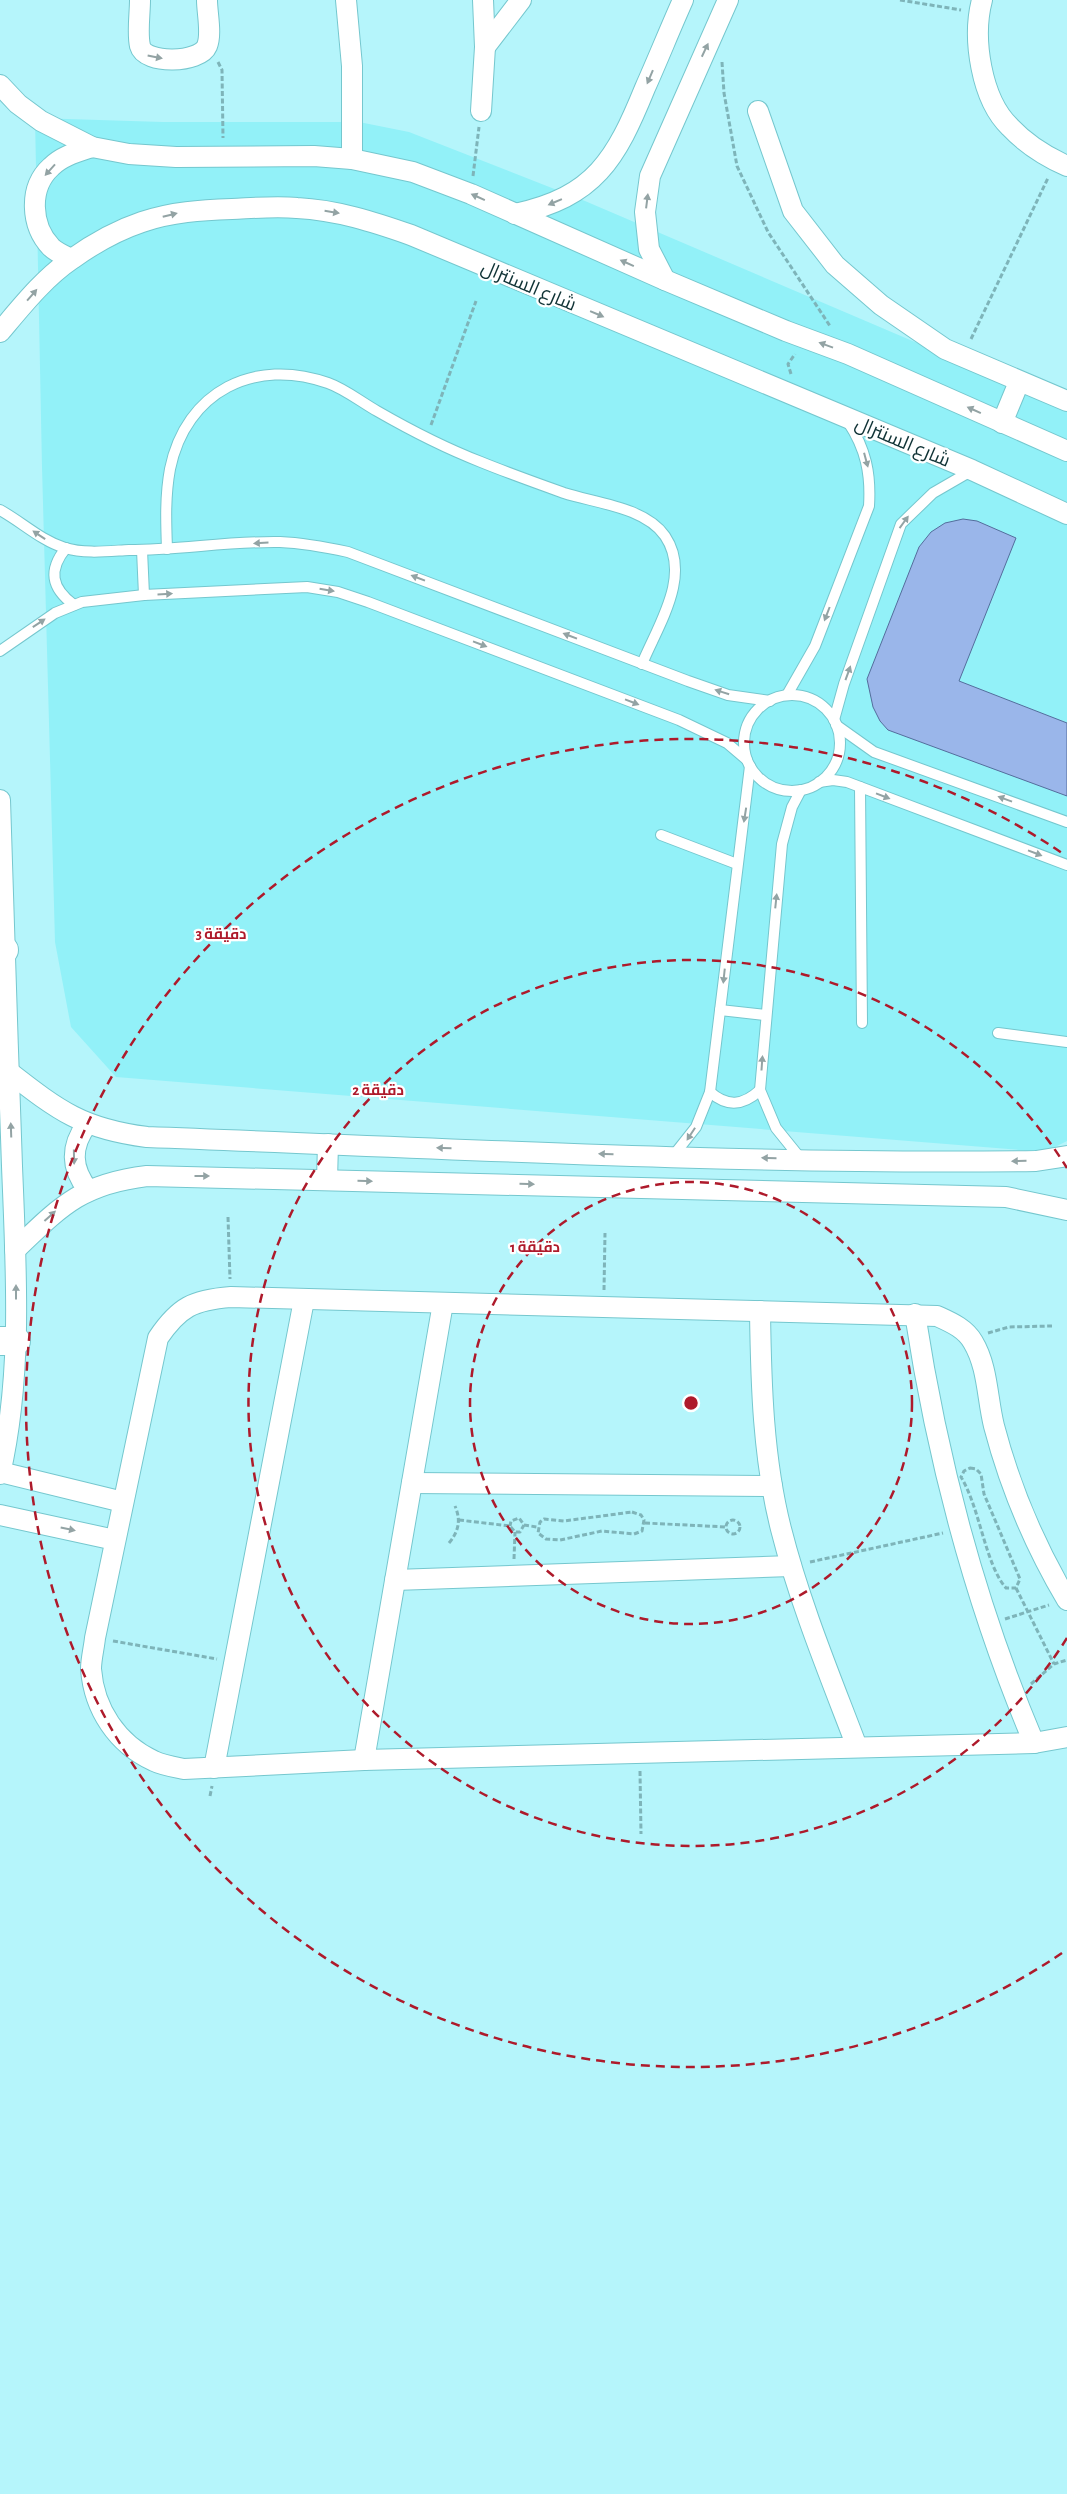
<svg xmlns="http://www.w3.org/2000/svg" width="1067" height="2494" font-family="'Alegreya Sans',Cairo,sans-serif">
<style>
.built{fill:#92f1f8}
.building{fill:#9ab6ea;stroke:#546d9c}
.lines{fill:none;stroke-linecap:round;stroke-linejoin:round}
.lane-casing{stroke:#75c7ce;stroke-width:12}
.street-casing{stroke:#75c7ce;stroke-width:22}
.secondary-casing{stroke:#75c7ce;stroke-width:30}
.path{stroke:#7eb4b9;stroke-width:3;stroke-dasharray:5 2.5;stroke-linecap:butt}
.lane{stroke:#fff;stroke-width:10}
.street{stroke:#fff;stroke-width:20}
.secondary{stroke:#fff;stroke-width:28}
.oneway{fill:#93a3a4}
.ring{fill:none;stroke:#ae1a2b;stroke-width:2.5;stroke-dasharray:9 6}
.labels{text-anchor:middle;stroke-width:4.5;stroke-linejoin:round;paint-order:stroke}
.street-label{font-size:19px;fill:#0f3235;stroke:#fff}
.centre{fill:#ae1a2b;stroke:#fff;stroke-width:2.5}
.ring-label{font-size:15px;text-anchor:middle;font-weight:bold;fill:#ae1a2b;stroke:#fff;stroke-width:4.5;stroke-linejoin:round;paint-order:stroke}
</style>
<rect width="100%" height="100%" fill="#b5f5fb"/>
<path class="built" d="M35 118 163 122H359L409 132 585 201 1067 407V1141L1045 1152 116 1077 71 1027 55 942 42 467Z"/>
<path class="building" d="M963 519 977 521 1016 538 959 681 1067 723V796L888 730 880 721 873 707 867 679 919 547 931 532 945 523Z"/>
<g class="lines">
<g class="lane-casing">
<g id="lane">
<path d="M0 510C22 522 40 540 65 548 85 554 109 551 129 550 179 550 230 541 280 542 303 543 325 547 348 552L688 681 728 695 770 701"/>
<path d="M66 548C48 570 51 588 74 605"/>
<path d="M167 549C166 522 165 496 170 469 186 391 255 357 328 383 345 389 361 402 377 411 410 430 445 448 481 462 508 473 536 483 564 493 595 503 645 507 665 536 692 576 658 625 642 664"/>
<path d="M142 550 144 595"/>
<path d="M0 651 55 613 82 602 144 595 307 587 338 592 368 602 679 720 727 743 747 760"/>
<path d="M787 695 815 646 869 506C871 474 866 449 848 422"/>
<circle cx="792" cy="743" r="48"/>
<path d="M834 720 844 684 901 524 933 493 971 471"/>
<path d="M836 725 874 752 1067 822"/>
<path d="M819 782 833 780 847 782 1067 865"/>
<path d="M860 787 862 1023"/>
<path d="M801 790 792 807 782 844 760 1090 776 1128 801 1159"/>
<path d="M661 835 737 864"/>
<path d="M720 1010 765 1015"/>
<path d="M998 1033 1067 1042"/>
<path d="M710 1092C727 1107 743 1106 760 1090"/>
<path d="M673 1156 696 1127 710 1092 750 766"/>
</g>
</g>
<g class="street-casing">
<g id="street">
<path d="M140 0C140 14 137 33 140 46 145 65 200 63 207 46 212 34 207 13 207 0"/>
<path d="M346 0 352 66V159"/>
<path d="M982 0C972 38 981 99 1010 127 1025 143 1047 157 1067 166"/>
<path d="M485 47 521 0"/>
<path d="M0 85 18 104 41 121 92 147 129 154 176 157 314 156 352 159 413 172 471 194 665 280 786 331 848 354 1067 451"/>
<path d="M481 111 485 47 483 0"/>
<path d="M758 111 793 211 835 265 881 305 945 349 1067 401"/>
<path d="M515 214C595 197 616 159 645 88 658 59 670 29 683 0"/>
<path d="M71 259C65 256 56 252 51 247 31 226 28 188 51 167 62 156 77 152 92 147"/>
<path d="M665 280 649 249 645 212 650 176 728 0"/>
<path d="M0 332C22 306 44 278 72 259 93 244 118 230 142 222 171 212 202 210 232 209 254 208 276 206 297 208 337 210 374 222 411 235L972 470 1067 514"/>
<path d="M1002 423 1019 382"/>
<path d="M0 800C3 922 8 1044 12 1166 16 1268 23 1373 0 1474"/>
<path d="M9 1072C59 1111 83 1129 147 1137 443 1148 740 1165 1036 1161L1067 1156"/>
<path d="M87 1124C70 1147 71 1168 88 1190"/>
<path d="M327 1180 328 1144"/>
<path d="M15 1250C61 1206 81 1184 147 1176L1006 1197 1067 1210"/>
<path d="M760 1311C761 1384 763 1458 781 1529 800 1604 830 1676 857 1747"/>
<path d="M915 1314C938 1464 975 1604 1034 1743"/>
<path d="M0 1472 123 1502"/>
<path d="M412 1483 772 1486"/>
<path d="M0 1515 115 1540"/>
<path d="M395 1580 791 1566"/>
<path d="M1067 1600C1035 1546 1010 1487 994 1426 987 1398 988 1367 973 1342 965 1328 950 1322 937 1316L231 1297C193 1300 179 1307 158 1338L95 1638C94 1648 91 1659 91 1669 94 1709 117 1744 154 1761 162 1765 174 1767 184 1769L364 1760 1034 1743 1067 1737"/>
<path d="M364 1760 443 1303"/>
<path d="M214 1768 304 1300"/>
</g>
</g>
<g class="secondary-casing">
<g id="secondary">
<path d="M0 950H4"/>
<path d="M0 1341H16"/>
</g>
</g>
<g class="path">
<path d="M900 0 961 10"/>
<path d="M218 62 222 70 223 138"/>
<path d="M722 62 724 93 737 166 768 232 830 326"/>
<path d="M473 176 479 127"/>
<path d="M971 339 1048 178"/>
<path d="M791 374 788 364 795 354"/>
<path d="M431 425 476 301"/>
<path d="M228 1217 230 1279"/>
<path d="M604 1290 605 1233"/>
<path d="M988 1333 1009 1327 1052 1326"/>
<path d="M970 1468 976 1469 981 1474 984 1494 1020 1579 1016 1588H1006C985 1564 980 1508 961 1477L964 1471Z"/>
<path d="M632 1512 641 1515 644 1520 642 1531 634 1534 602 1531 560 1540 546 1539 538 1533 540 1522 544 1519 564 1521Z"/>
<circle cx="733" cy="1527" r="7"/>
<path d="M459 1520 510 1526 515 1532H520L524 1525 519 1518 511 1521 510 1526"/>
<path d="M645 1523 725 1527"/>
<path d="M524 1525 537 1527"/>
<path d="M449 1543C459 1531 461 1520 455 1506"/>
<path d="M514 1559 515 1532"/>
<path d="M810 1562 943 1533"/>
<path d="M1016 1588 1054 1664"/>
<path d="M1005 1619 1049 1605"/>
<path d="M113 1641 217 1659"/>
<path d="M1031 1684 1054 1664 1067 1660"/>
<path d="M640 1771 641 1834"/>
<path d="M210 1796 212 1786"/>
</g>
<use href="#lane" class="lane"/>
<use href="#street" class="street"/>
<use href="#secondary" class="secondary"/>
</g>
<defs><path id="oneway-solid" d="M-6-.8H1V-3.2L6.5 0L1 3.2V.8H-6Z" transform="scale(1.25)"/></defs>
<g class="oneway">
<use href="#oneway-solid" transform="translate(705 50) rotate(-65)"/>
<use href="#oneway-solid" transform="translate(155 57) rotate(11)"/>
<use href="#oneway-solid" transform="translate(650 77) rotate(113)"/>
<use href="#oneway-solid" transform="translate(50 170) rotate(132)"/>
<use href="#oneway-solid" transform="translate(478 197) rotate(-156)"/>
<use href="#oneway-solid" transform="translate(647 201) rotate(-83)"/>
<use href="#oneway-solid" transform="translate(555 202) rotate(157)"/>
<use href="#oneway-solid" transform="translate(332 212) rotate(9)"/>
<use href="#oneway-solid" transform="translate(170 215) rotate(-14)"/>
<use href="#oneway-solid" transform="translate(627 263) rotate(-156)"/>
<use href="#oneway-solid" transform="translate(32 295) rotate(-49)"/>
<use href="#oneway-solid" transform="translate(597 314) rotate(23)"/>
<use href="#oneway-solid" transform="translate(826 345) rotate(-160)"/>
<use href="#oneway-solid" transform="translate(974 410) rotate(-156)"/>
<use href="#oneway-solid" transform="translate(866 460) rotate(75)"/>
<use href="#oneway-solid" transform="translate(904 522) rotate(-54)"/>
<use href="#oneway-solid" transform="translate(39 535) rotate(-146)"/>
<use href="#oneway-solid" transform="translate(261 543) rotate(177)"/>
<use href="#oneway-solid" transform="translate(418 578) rotate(-159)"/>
<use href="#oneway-solid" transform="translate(327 590) rotate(9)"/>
<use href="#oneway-solid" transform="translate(165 594) rotate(-3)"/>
<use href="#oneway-solid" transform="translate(827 614) rotate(111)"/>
<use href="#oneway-solid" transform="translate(39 623) rotate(-34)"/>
<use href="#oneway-solid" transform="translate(570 636) rotate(-159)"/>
<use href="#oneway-solid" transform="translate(480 644) rotate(21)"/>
<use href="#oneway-solid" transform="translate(848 673) rotate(-70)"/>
<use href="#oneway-solid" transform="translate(722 692) rotate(-162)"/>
<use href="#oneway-solid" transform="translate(632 702) rotate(21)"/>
<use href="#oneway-solid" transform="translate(883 796) rotate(21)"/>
<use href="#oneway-solid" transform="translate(1005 799) rotate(-160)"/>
<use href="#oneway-solid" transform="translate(745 815) rotate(99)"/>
<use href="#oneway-solid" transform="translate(1035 853) rotate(21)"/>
<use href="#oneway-solid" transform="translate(776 901) rotate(-84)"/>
<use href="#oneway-solid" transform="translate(724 976) rotate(96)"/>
<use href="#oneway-solid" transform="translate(762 1063) rotate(-86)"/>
<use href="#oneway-solid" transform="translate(11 1130) rotate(-92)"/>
<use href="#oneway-solid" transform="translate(691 1134) rotate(123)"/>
<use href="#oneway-solid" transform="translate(444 1148) rotate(-178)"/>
<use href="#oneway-solid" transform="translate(606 1154) rotate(-178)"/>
<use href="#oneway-solid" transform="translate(74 1157) rotate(89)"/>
<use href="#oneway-solid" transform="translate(769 1158) rotate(-179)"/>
<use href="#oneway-solid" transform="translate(1019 1161) rotate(179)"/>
<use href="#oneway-solid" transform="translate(202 1176)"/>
<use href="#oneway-solid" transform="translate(365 1181) rotate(1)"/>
<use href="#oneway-solid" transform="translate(527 1184) rotate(1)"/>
<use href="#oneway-solid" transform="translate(50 1216) rotate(-42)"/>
<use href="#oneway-solid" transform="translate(16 1292) rotate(-90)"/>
<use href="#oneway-solid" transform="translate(68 1529) rotate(12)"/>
</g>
<g class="ring">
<circle cx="691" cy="1403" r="221"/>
<path d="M1067 1638A443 443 0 1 1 1067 1168"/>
<path d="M1062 1953A664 664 0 1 1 1062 853"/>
</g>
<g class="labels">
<g class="street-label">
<text transform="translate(529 285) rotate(23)" y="7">شارع السنترال</text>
<text transform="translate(903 441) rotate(23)" y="7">شارع السنترال</text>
</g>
</g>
<circle cx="691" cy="1403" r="8" class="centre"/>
<g class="ring-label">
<text x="221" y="939">3 دقيقة</text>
<text x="378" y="1095">2 دقيقة</text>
<text x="535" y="1252">1 دقيقة</text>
</g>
</svg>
